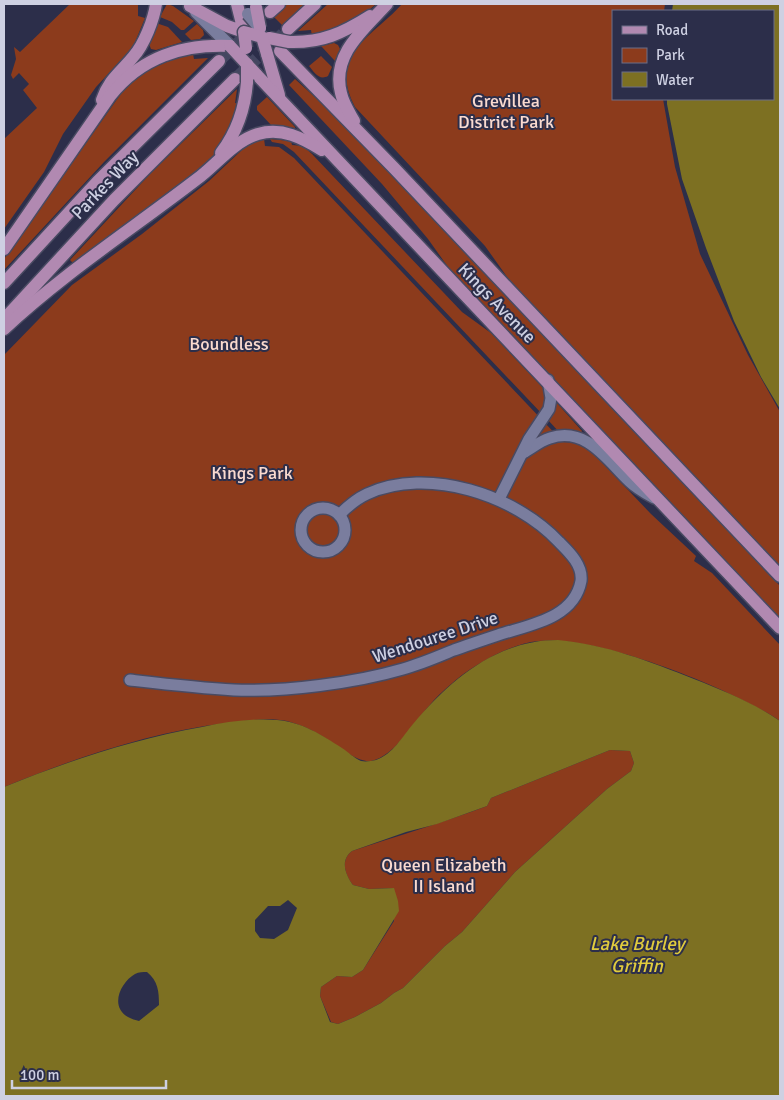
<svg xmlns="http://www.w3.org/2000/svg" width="784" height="1100" font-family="Signika,sans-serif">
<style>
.green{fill:#8c3b1c}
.water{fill:#7d7022;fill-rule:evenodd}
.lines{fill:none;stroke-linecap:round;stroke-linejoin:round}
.primary-tunnel{stroke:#444661;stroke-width:12;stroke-dasharray:12 6;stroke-linecap:butt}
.minor-casing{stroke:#494a62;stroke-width:14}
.tertiary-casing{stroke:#494a62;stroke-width:15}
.primary-casing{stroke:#494a62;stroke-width:15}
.minor{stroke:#7a7d9e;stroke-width:11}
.tertiary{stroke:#7a7d9e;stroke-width:12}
.primary{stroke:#b189b1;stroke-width:12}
.tertiary-bridge-casing{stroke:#494a62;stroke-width:15;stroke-linecap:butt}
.primary-bridge-casing{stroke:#494a62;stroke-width:15;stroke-linecap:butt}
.tertiary-bridge{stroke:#7a7d9e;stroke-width:12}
.primary-bridge{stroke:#b189b1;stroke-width:12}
.labels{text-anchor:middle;stroke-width:4;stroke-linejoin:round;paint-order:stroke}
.park-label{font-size:18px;fill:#fadacf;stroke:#2c2e4a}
.street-label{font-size:18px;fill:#ced0e2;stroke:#2c2e4a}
.water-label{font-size:19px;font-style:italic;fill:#e0cb3d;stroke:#2c2e4a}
</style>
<rect width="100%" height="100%" fill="#2c2e4a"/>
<g class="green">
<path d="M70 4H138V16L145 18 133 47 96 87 63 134 44 172 4 229V139L37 108 23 90 29 84 19 73 13 79 11 75 16 59 14 47 20 52Z"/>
<path d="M167 4 173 6 194 21 184 30H181L172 22 160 17Z"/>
<path d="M286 4H307L283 26 273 16Z"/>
<path d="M328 4H376C358 21 336 28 312 36L311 30 298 31Z"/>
<path d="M402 4H665L664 11H613V99H663L675 167 700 254 748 355 780 412V568L510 281 485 246 355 107C327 53 372 38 402 4Z"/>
<path d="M156 23 168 27 182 42 156 50 151 49 149 44Z"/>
<path d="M197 24 203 30 204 35 200 39 191 40 185 34Z"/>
<path d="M334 43 338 45 340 49 335 61 321 46Z"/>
<path d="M193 54 194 59 208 58 104 162 4 270V259L125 88C145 69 167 60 193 54Z"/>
<path d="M321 56 332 67 328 76C319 81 314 72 309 66Z"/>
<path d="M295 79 339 119 780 586V620L453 274 428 239 382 184 289 85Z"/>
<path d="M237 89 235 103 240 104 227 137 213 158 166 196 73 263 70 260 150 174Z"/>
<path d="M267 97 295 127V128L272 126 257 110V106Z"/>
<path d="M264 139 265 146 279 147 294 158 563 442 577 443 591 451 651 514 696 556 694 561 712 573 780 645V721C731 688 596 634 538 641 509 644 471 666 450 685 443 691 435 698 429 706 413 723 395 756 371 761 357 763 334 743 322 736 311 729 299 724 287 721 267 717 246 721 227 723 150 732 75 758 4 787V355L72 285 142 234 209 181 244 148 254 142Z"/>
<path d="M270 139 291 141 292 145 303 146 312 154 462 312 491 333 546 391 549 397 543 415 294 152 283 144 272 142Z"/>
<path d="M556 402 582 431 581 433H560L548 420Z"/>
<path d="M610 750 630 751 634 763 631 771 607 789 515 872 462 932 445 946 403 988 394 993 381 1003 355 1017 338 1024 331 1022 320 996 321 987 337 976 352 977 363 970 394 921V888L369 889 353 885C345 875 340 860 352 851 397 836 442 823 487 806L491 798Z"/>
</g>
<g class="water">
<path d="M673 4H780V409L761 377 734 321 706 248 682 179 667 104V99H773V11H672Z"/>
<path d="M558 640C605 644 651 662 694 679 724 691 754 703 780 721V1096H4V787C68 761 134 739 202 727 226 722 252 718 277 720 302 722 322 735 342 748 348 752 354 758 361 761 366 762 371 761 376 760 393 754 402 737 413 724 451 679 497 640 558 640ZM610 750 630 751 634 763 631 771 607 789 515 872 462 932 445 946 403 988 394 993 381 1003 355 1017 338 1024 330 1022 320 996 321 987 337 976 352 977 363 970 399 911 398 901 394 888 369 889 353 885C345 874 340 860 352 851L406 832 437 824 487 806 491 798ZM288 900 297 908 288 930 274 939 260 938 255 931V920L268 906H280ZM147 972C158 981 159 991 159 1005L139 1021C136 1020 131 1019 128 1017 109 1006 121 982 135 974 139 972 143 972 147 972Z"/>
</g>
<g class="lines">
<g class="primary-tunnel">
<path d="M219 61 251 30"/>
<path d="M235 79 288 29"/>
</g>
<g class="minor-casing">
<g id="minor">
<path d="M523 453C532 448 540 441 550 438 586 426 607 460 629 481 636 488 645 493 654 498"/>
<path d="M499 499 529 439 549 409 551 398 548 380"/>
<circle cx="323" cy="530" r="22"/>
<path d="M130 680C165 684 199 688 234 690 285 692 355 683 403 669 421 664 437 657 454 650 468 645 483 640 498 635 528 625 574 619 581 581 583 565 569 552 559 542 515 495 428 466 367 494 356 499 347 507 339 515"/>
</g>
</g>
<g class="tertiary-casing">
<path id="tertiary" d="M196 12 230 46"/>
</g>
<g class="primary-casing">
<g id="primary">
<path d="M190 6 227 26 244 32 237 4"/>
<path d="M270 12 279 4"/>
<path d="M288 29 315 4"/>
<path d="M289 42C322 43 343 33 370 16"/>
<path d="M280 51 394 168 780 576"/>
<path d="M267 54 279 95"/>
<path d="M256 74 780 628"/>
<path d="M102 100C109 79 120 73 133 57 144 45 154 19 156 4"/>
<path d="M354 121C349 112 343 103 341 93 331 55 364 29 387 4"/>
<path d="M221 153C237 132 245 108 247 82"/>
<path d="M4 249 110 96C141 57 182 44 230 46"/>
<path d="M4 283 97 182 219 61"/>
<path d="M7 316 114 200 235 79"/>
<path d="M4 329C64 273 132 229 197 179 216 165 234 141 258 134 282 127 302 138 322 150"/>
</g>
</g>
<use href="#minor" class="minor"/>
<use href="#tertiary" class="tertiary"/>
<use href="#primary" class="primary"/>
<g class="tertiary-bridge-casing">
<path id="tertiary-bridge" d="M248 14 260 28"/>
</g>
<g class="primary-bridge-casing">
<g id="primary-bridge">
<path d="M256 7 260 28"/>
<path d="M269 38 289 42"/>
<path d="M230 46 256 74"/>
<path d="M246 48 244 32 262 37 267 54"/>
<path d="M247 64V82"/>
</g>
</g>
<use href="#tertiary-bridge" class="tertiary-bridge"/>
<use href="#primary-bridge" class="primary-bridge"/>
</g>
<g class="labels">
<g class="park-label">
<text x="506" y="107">Grevillea<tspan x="506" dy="21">District Park</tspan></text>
<text x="229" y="350">Boundless</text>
<text x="252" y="479">Kings Park</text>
<text x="444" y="871">Queen Elizabeth<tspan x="444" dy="21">II Island</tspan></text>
</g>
<g class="street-label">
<text transform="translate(105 185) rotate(-46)" y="6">Parkes Way</text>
<text transform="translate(497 303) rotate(46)" y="6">Kings Avenue</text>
<text transform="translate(435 637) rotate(-18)" y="6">Wendouree Drive</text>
</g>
<g class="water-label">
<text x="637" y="950">Lake Burley<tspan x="637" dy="22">Griffin</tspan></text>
</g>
</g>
<rect width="784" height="1100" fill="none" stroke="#ced0e2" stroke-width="10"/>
<rect x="612" y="10" width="162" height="90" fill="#2c2e4a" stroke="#6d6f87"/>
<rect x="622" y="26" width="25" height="8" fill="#b189b1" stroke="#6d6f87"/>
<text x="656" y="35" font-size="15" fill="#ced0e2">Road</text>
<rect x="622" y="48" width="25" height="15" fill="#8c3b1c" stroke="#6d6f87"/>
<text x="656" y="60" font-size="15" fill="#ced0e2">Park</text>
<rect x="622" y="72" width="25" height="15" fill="#7d7022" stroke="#6d6f87"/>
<text x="656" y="85" font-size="15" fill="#ced0e2">Water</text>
<path d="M12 1080v8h154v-8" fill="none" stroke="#ced0e2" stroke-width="2.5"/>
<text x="20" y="1080" font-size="15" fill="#ced0e2" stroke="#2c2e4a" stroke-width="4" paint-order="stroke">100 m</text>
</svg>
